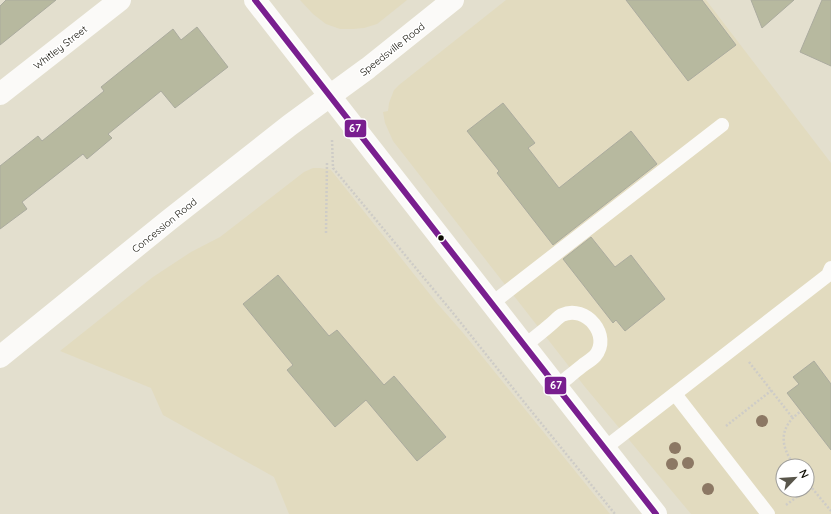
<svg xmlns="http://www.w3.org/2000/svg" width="831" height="514" font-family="Quicksand,sans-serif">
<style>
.built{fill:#e2dbbf;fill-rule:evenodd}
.building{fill:#b7b99f;stroke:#abab9e}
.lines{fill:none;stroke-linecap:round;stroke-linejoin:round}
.path{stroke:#ceccc7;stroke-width:2.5;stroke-dasharray:2 2;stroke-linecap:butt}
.service{stroke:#fbfaf8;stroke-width:14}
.minor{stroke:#fbfaf8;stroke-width:22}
.secondary{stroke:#fbfaf8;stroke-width:22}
.bus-1-casing{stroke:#fff;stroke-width:9}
.bus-1{stroke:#791e8f;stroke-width:6}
.tree{fill:#8c7864}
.bus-dot{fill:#0f0d04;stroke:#fff;stroke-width:1.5}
.labels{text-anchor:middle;stroke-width:3;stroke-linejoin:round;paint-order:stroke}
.street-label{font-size:10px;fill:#0f0d04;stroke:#fff}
.line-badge{stroke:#fff;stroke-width:1.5}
.badge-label{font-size:11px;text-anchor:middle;font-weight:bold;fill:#fff}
</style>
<rect width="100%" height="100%" fill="#e3dfce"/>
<g class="built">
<path d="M300 0H407L377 24 364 28 353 29H340L326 24 313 14Z"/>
<path d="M506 0H706L831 163V514H691L585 387 393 141 385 123 383 112 388 111 389 103 394 90 399 85ZM783 466H807V490H783Z"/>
<path d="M313 168H320L331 170 436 302 464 334 610 514H289L274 477 163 415 151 388 60 351 153 277 191 252 220 237 304 172Z"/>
</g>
<g class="building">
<path d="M6 0H56L0 45V6Z"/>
<path d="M626 0H702L736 45 688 81Z"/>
<path d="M751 0H794L762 28Z"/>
<path d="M822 0H831V66L800 52Z"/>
<path d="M197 27 228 67 175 108 161 91 108 134 112 138 87 159 83 154 22 202 27 209 0 229V166L38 136 42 141 104 91 101 87 173 29 181 40Z"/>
<path d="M503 103 535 143 528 148 559 188 631 131 657 164 553 245 497 173 499 171 467 131Z"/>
<path d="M591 237 615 267 631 255 665 299 625 331 616 320 613 323 563 259Z"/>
<path d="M278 275 329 336 337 330 384 385 394 376 446 437 417 461 366 400 335 427 287 370 293 365 243 304Z"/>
<path d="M814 361 831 384V450L787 393 799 384 793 377Z"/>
</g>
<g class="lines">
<g class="path">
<path d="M332 140 333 168 453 313 528 407 615 514"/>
<path d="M326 233 327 162"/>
<path d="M749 362 792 417"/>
<path d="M726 426 772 390"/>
<path d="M795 466C779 445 779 427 801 411"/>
<path d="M807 482 831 511"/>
<path d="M786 505 806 490"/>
</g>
<g class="service">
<path d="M491 304 722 125"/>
<path d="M524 346C533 339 542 332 550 325 554 322 558 317 562 315 586 304 612 336 595 356 591 360 586 363 582 366 573 373 565 380 556 387"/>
<path d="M675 394 768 514"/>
<path d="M605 448 828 275 831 268"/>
</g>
<path class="minor" d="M0 94 120 0"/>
<g class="secondary">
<path d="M255 0 656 514"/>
<path d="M0 357 169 220 290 125 368 68 453 0"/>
</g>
<g class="bus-1-casing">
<path id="bus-1" d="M255 0 656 514"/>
</g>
<use href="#bus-1" class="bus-1"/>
</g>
<g class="tree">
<circle cx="762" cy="421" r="6"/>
<circle cx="675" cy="448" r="6"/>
<circle cx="688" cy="463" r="6"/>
<circle cx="672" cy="464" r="6"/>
<circle cx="708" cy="489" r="6"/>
</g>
<circle class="bus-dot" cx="441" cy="238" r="3.5"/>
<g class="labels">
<g class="street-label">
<text transform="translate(60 47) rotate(-38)" y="4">Whitley Street</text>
<text transform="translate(392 49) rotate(-38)" y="4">Speedsville Road</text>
<text transform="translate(164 225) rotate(-39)" y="4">Concession Road</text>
</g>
</g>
<g class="line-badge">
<rect x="344" y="119" width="23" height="19" rx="4" fill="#791e8f"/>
<rect x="544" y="376" width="23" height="19" rx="4" fill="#791e8f"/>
</g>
<g class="badge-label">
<text x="355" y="132">67</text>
<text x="556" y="389">67</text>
</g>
<g transform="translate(795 478) rotate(65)"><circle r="19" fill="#ffffff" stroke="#9f9e9b"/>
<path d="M0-3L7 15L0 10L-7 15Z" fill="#59564b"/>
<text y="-6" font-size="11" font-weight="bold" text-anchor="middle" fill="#0f0d04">N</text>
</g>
</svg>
